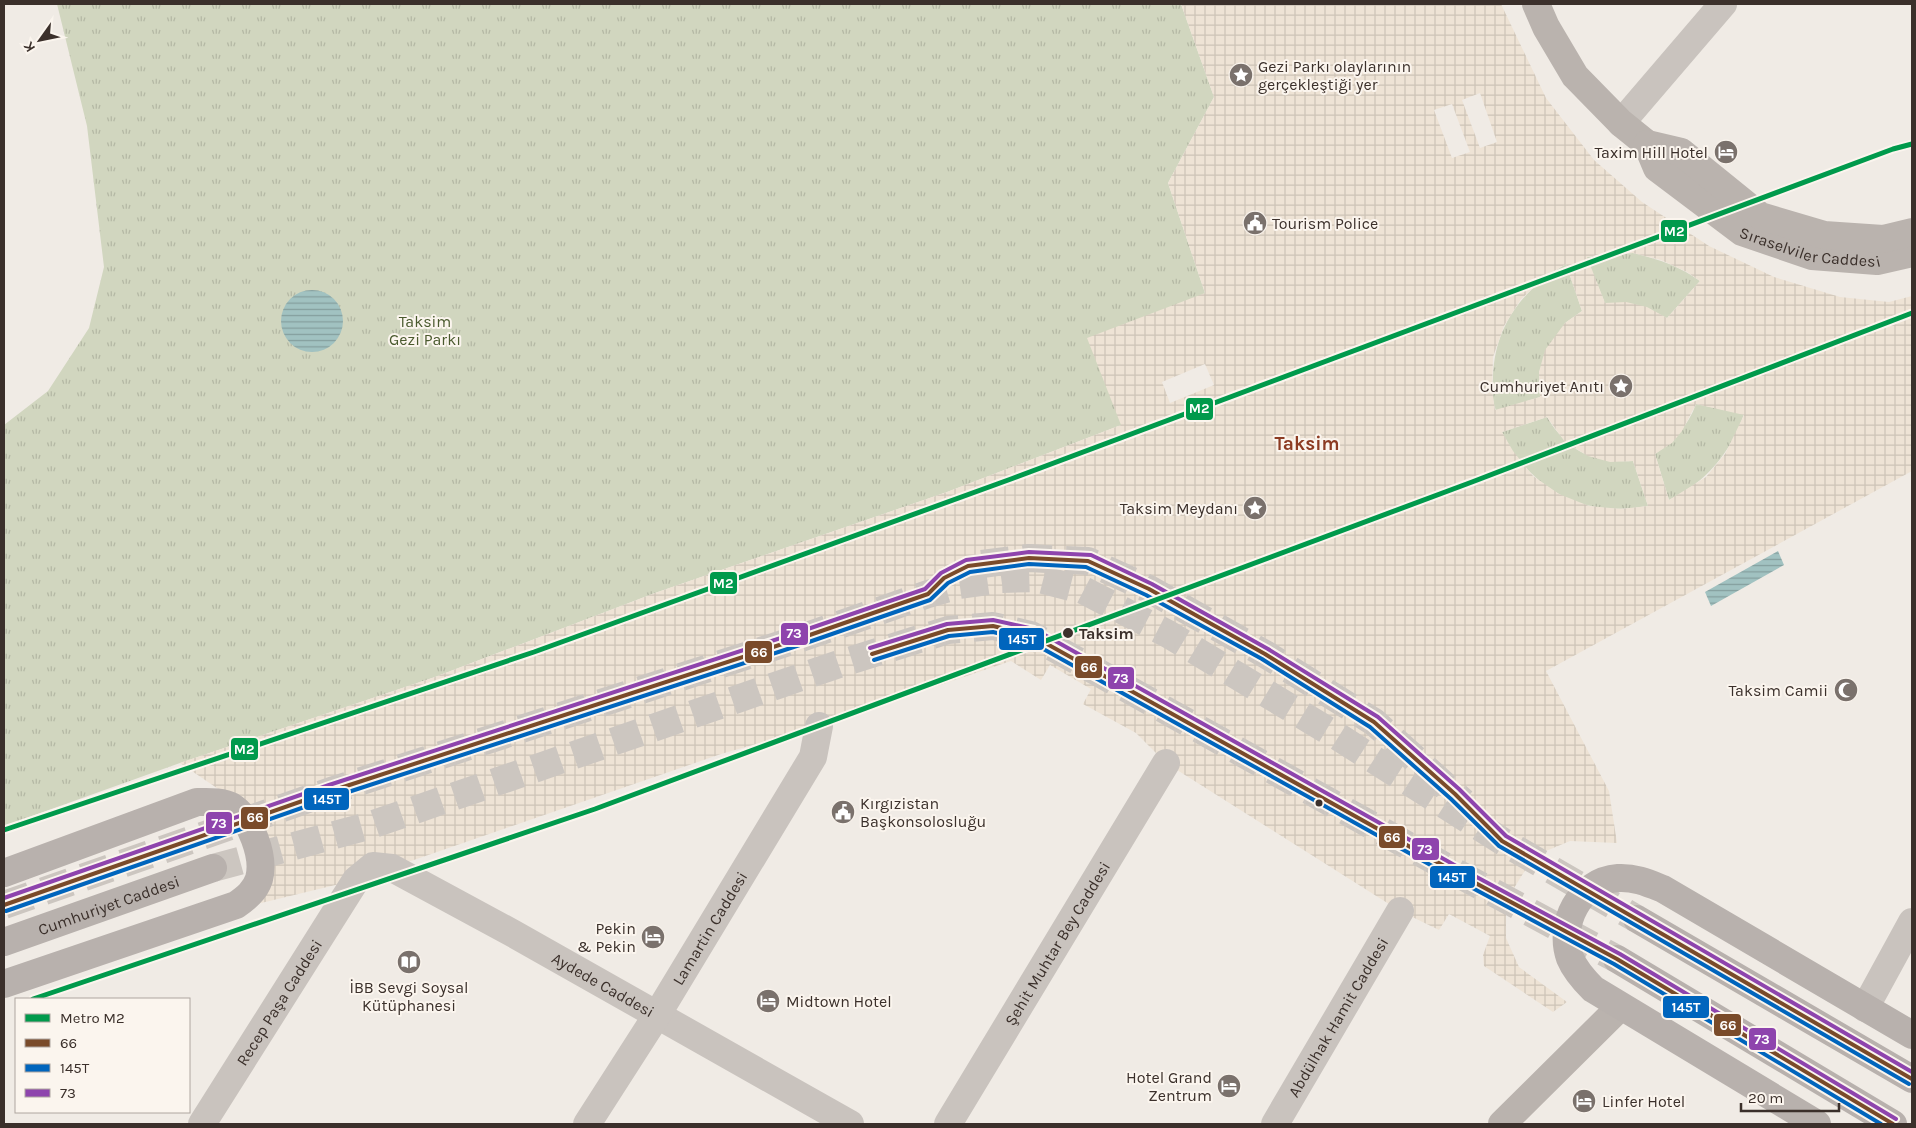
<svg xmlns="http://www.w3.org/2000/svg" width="1916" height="1128" font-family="Karla,sans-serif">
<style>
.grass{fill:url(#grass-tufts)}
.plaza{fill:url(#plaza-grid);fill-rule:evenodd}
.water{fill:url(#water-rules)}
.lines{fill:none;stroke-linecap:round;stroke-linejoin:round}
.primary-tunnel{stroke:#ccc6c0;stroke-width:28;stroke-dasharray:28 14;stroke-linecap:butt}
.street{stroke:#c9c3be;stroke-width:28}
.secondary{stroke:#bab3ae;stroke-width:28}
.primary{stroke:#b8b1ad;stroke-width:28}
.bus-1-casing{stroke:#fbf5ee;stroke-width:8}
.bus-2-casing{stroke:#fbf5ee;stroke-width:8}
.bus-3-casing{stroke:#fbf5ee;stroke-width:8}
.bus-1{stroke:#7a4b2a;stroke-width:4}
.bus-2{stroke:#0065bd;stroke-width:4}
.bus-3{stroke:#8e44ad;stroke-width:4}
.metro-1-casing{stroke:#fbf5ee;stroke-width:9}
.metro-1{stroke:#009a4c;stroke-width:5}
.stop-dot{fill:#3b302b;stroke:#fbf5ee;stroke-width:2}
.labels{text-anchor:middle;stroke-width:4;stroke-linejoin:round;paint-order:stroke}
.poi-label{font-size:16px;fill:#3b302b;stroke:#fbf5ee;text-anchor:end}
.street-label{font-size:16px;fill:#3b302b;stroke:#fbf5ee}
.park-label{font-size:16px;fill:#4a5a2e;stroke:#fbf5ee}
.stop-label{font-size:16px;font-weight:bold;fill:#3b302b;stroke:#fbf5ee;text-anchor:start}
.quarter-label{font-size:19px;font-weight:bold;fill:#8c3b22;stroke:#fbf5ee}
.line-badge{stroke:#fbf5ee;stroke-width:2}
.badge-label{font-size:14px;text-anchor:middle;font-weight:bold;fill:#fff}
</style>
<defs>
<pattern id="grass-tufts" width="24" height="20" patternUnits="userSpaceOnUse" patternTransform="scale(1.25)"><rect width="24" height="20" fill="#d1d6bf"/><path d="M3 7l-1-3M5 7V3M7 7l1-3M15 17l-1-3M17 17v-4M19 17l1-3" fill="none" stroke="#b4b8a4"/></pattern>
<pattern id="plaza-grid" width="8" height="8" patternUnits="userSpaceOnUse" patternTransform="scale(1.25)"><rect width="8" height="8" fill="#eee3d5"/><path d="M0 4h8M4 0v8" fill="none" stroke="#cdc3b7"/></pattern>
<pattern id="water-rules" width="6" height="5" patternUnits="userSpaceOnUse" patternTransform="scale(1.25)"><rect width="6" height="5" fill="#a1c2c1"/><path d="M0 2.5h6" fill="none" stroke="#849e9d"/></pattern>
</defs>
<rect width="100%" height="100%" fill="#f0ebe5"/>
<g class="grass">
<path d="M57 4H1181L1214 97 1168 183 1205 293 1121 425 947 492 655 593 435 677 180 763 4 826V425L48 391 89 328 104 267 87 126Z"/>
<path d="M1633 253C1658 259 1679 266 1700 281L1667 318C1646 307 1629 302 1605 303L1586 257Z"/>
<path d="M1566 264 1582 311 1565 323 1539 372 1540 397 1496 411C1492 400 1492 388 1493 376 1495 325 1523 289 1566 264Z"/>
<path d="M1696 404 1744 414C1730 454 1706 482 1669 500L1655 454C1674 441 1688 426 1696 404Z"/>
<path d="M1547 417C1568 452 1593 463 1633 461L1648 506C1629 509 1610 510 1591 506 1554 499 1517 467 1502 432Z"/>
</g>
<path class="plaza" d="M1181 4H1501L1546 98 1594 160 1642 202 1709 246 1774 277 1840 297 1889 302 1912 296V471L1546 671 1609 791 1617 843 1570 841 1534 856 1506 901V938L1519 967 1567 1002 1553 1012 1484 966 1483 955 1490 936 1449 914 1439 930 1400 911 1166 763 1136 733 1083 704 1091 689 1050 665 1041 680 1011 661 819 726 721 754 356 880 249 906 264 886 233 799 180 763 435 677 655 593 947 492 1121 425 1087 338 1205 293 1168 183 1214 97ZM1480 93 1497 142 1480 148 1462 100ZM1452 104 1470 152 1452 158 1434 110ZM1633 253 1661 260 1687 272 1700 281 1667 318 1647 307 1626 302 1605 303 1587 257 1604 254ZM1566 264 1582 311 1565 323 1545 350 1539 372 1540 397 1495 410 1492 390 1493 357 1504 326 1521 299 1546 276ZM1205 364 1214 385 1170 403 1162 382ZM1696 404 1744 415 1725 454 1706 477 1669 500 1655 454 1672 443 1682 431ZM1547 417 1565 442 1588 456 1610 462 1633 461 1648 506 1621 509 1589 506 1559 494 1533 476 1513 451 1502 432Z"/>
<g class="water">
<circle cx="312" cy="321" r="31"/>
<path d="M1778 551 1784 565 1711 606 1705 592Z"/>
</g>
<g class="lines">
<g class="primary-tunnel">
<path d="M982 564 1029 558 1088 561 1149 589 1265 654 1374 722 1463 802"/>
<path d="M213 868 368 826 839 664 948 630 993 626 1031 635 1455 872 1617 959"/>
<path d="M4 905 331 791 804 637 928 594 959 585 1002 579 1035 578 1083 590 1168 634 1337 736 1502 841 1637 919"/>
</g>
<g class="street">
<path d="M1621 123 1723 4"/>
<path d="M1865 1008 1912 922"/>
<path id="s1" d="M202 1124 356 880 373 866 392 868 514 934 850 1124"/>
<path id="s2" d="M587 1124 657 1015 813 757 819 726"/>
<path id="s3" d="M948 1124 1166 763"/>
<path id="s4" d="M1275 1124 1400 911"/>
</g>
<g class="secondary">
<path id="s5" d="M1536 4 1546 27 1575 76 1621 123 1647 144 1657 168 1742 232 1812 256 1877 261 1912 253"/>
<path d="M1647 144 1681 152 1760 216 1824 235 1883 239 1912 232"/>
<path d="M1502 1124 1620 1007"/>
</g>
<g class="primary">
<path d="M4 873 197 802C208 802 222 801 231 806 251 818 265 857 259 879 255 891 246 898 236 905L4 984"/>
<path d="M1637 919 1912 1079"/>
<path id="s6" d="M4 942 213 868"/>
<path d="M1617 959 1893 1124"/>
<path d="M1817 1124 1593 989C1584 980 1575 970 1570 958 1558 924 1579 881 1618 878 1634 877 1648 883 1663 889L1912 1035"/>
</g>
<g class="bus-1-casing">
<g id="bus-1">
<path d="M872 654 948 630 993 626 1031 635 1455 872 1617 959 1893 1124"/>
<path d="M4 905 331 791 804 637 928 594 944 578 968 566 1029 558 1088 561 1149 589 1265 654 1374 722 1455 794 1502 841 1912 1079"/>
</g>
</g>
<g class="bus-2-casing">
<g id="bus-2">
<path d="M874 660 949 636 993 632 1029 641 1452 877 1614 964 1881 1124"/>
<path d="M6 911 333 797 806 643 930 600 948 583 970 572 1029 564 1086 567 1146 595 1262 659 1370 727 1451 799 1499 846 1909 1084"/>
</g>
</g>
<g class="bus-3-casing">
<g id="bus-3">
<path d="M870 648 947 624 993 620 1034 629 1458 867 1620 954 1896 1119"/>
<path d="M4 898 329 785 802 631 925 589 941 573 966 560 1029 552 1091 555 1152 584 1268 649 1378 717 1459 789 1506 836 1912 1072"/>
</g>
</g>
<use href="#bus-1" class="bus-1"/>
<use href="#bus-2" class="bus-2"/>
<use href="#bus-3" class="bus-3"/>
<g class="metro-1-casing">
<g id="metro-1">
<path d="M4 830 534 652 1011 479 1893 149 1912 144"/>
<path d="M33 999 595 809 1472 482 1912 313"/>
</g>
</g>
<use href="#metro-1" class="metro-1"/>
</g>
<defs>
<g id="sight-disc" transform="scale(1.25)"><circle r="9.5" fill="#7a716c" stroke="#fbf5ee"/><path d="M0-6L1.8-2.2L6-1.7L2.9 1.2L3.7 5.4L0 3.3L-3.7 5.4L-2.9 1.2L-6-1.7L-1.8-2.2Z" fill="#fff"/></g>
<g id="hotel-disc" transform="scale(1.25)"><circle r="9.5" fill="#7a716c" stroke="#fbf5ee"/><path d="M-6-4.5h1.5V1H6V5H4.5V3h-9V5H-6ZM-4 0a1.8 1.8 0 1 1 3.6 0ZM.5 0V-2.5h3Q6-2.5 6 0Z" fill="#fff"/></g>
<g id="civic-disc" transform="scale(1.25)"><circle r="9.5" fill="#7a716c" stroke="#fbf5ee"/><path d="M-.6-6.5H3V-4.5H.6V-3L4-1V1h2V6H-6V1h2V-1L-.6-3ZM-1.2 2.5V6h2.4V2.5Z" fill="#fff"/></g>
<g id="mosque-disc" transform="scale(1.25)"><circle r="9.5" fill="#7a716c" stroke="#fbf5ee"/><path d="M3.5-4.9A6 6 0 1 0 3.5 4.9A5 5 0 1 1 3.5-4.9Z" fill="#fff"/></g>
<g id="library-disc" transform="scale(1.25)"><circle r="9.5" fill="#7a716c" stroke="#fbf5ee"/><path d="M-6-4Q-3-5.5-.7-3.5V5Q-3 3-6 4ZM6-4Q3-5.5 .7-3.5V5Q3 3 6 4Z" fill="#fff"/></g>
</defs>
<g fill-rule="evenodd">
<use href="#sight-disc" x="1241" y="75"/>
<use href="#hotel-disc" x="1726" y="152"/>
<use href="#civic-disc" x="1255" y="223"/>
<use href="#sight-disc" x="1621" y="386"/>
<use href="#sight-disc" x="1255" y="508"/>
<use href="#mosque-disc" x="1846" y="690"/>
<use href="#civic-disc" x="843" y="812"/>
<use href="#hotel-disc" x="653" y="937"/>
<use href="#library-disc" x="409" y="962"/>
<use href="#hotel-disc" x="768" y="1001"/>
<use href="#hotel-disc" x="1229" y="1086"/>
<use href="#hotel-disc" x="1584" y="1101"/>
</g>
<g class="stop-dot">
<circle cx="1068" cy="633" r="6"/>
<circle cx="1319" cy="803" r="4.5"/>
</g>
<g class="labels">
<g class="poi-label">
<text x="1258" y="72" text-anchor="start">Gezi Parkı olaylarının<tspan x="1258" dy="18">gerçekleştiği yer</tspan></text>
<text x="1708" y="158">Taxim Hill Hotel</text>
<text x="1272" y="229" text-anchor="start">Tourism Police</text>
<text x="1604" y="392">Cumhuriyet Anıtı</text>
<text x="1238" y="514">Taksim Meydanı</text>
<text x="1828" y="696">Taksim Camii</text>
<text x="860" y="809" text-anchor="start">Kırgızistan<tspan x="860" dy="18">Başkonsolosluğu</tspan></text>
<text x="636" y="934">Pekin<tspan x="636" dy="18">&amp; Pekin</tspan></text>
<text x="409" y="993" text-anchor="middle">İBB Sevgi Soysal<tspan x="409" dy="18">Kütüphanesi</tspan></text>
<text x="786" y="1007" text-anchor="start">Midtown Hotel</text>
<text x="1212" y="1083">Hotel Grand<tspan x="1212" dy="18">Zentrum</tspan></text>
<text x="1602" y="1107" text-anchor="start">Linfer Hotel</text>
</g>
<g class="street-label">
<text dy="6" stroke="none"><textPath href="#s5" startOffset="384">Sıraselviler Caddesi</textPath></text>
<text dy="6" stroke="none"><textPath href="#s6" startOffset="111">Cumhuriyet Caddesi</textPath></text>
<text dy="6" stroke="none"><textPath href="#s2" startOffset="231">Lamartin Caddesi</textPath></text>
<text dy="6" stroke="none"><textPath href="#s3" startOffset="211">Şehit Muhtar Bey Caddesi</textPath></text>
<text dy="6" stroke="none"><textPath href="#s1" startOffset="571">Aydede Caddesi</textPath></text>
<text dy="6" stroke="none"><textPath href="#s1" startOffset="144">Recep Paşa Caddesi</textPath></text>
<text dy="6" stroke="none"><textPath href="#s4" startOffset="124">Abdülhak Hamit Caddesi</textPath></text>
</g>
<g class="park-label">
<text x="425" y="327">Taksim<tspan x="425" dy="18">Gezi Parkı</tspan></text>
</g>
<g class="stop-label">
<text x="1079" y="639">Taksim</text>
</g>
<g class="quarter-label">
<text x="1307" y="450">Taksim</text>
</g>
</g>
<g class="line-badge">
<rect x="1660" y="219" width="28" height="24" rx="5" fill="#009a4c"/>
<rect x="1185" y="397" width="29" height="24" rx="5" fill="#009a4c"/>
<rect x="709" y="571" width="29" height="24" rx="5" fill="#009a4c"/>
<rect x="780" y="622" width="29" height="24" rx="5" fill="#8e44ad"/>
<rect x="998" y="627" width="47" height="24" rx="5" fill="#0065bd"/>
<rect x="744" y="640" width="29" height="24" rx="5" fill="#7a4b2a"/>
<rect x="1074" y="655" width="29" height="24" rx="5" fill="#7a4b2a"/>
<rect x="1107" y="666" width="28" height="24" rx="5" fill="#8e44ad"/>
<rect x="230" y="737" width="29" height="24" rx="5" fill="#009a4c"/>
<rect x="303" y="787" width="47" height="24" rx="5" fill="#0065bd"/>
<rect x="240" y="806" width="29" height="24" rx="5" fill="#7a4b2a"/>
<rect x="205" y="811" width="28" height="24" rx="5" fill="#8e44ad"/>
<rect x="1378" y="825" width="28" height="24" rx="5" fill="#7a4b2a"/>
<rect x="1411" y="837" width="29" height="24" rx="5" fill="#8e44ad"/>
<rect x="1429" y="865" width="47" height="24" rx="5" fill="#0065bd"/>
<rect x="1662" y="995" width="48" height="24" rx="5" fill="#0065bd"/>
<rect x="1713" y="1013" width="29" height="24" rx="5" fill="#7a4b2a"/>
<rect x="1748" y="1027" width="29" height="24" rx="5" fill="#8e44ad"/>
</g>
<g class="badge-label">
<text x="1674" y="236">M2</text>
<text x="1199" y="413">M2</text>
<text x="723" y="588">M2</text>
<text x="794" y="638">73</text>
<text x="1022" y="644">145T</text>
<text x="759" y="657">66</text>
<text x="1089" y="672">66</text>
<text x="1121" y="683">73</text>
<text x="244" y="754">M2</text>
<text x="327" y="804">145T</text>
<text x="255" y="822">66</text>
<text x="219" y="828">73</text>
<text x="1392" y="842">66</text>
<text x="1425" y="854">73</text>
<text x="1452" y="882">145T</text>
<text x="1686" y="1012">145T</text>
<text x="1728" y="1030">66</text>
<text x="1762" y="1044">73</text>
</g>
<rect width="1916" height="1128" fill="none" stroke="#3b302b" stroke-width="10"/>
<rect x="15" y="998" width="175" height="115" fill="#fbf5ee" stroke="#aea6a0"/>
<rect x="25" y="1014" width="25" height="8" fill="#009a4c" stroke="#aea6a0"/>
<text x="60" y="1023" font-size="15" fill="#3b302b">Metro M2</text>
<rect x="25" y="1039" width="25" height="8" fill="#7a4b2a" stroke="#aea6a0"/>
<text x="60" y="1048" font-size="15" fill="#3b302b">66</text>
<rect x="25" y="1064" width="25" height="8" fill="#0065bd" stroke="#aea6a0"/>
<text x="60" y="1073" font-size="15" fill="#3b302b">145T</text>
<rect x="25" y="1089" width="25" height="8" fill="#8e44ad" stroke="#aea6a0"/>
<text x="60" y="1098" font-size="15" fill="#3b302b">73</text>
<g transform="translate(40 40) rotate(237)" stroke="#fbf5ee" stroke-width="4" paint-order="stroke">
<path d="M0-4L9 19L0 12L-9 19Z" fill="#3b302b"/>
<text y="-8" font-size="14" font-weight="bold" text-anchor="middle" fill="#3b302b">K</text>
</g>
<path d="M1741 1103v8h98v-8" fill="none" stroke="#3b302b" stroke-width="2.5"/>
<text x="1748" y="1103" font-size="15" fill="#3b302b" stroke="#fbf5ee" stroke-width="4" paint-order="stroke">20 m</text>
</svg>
